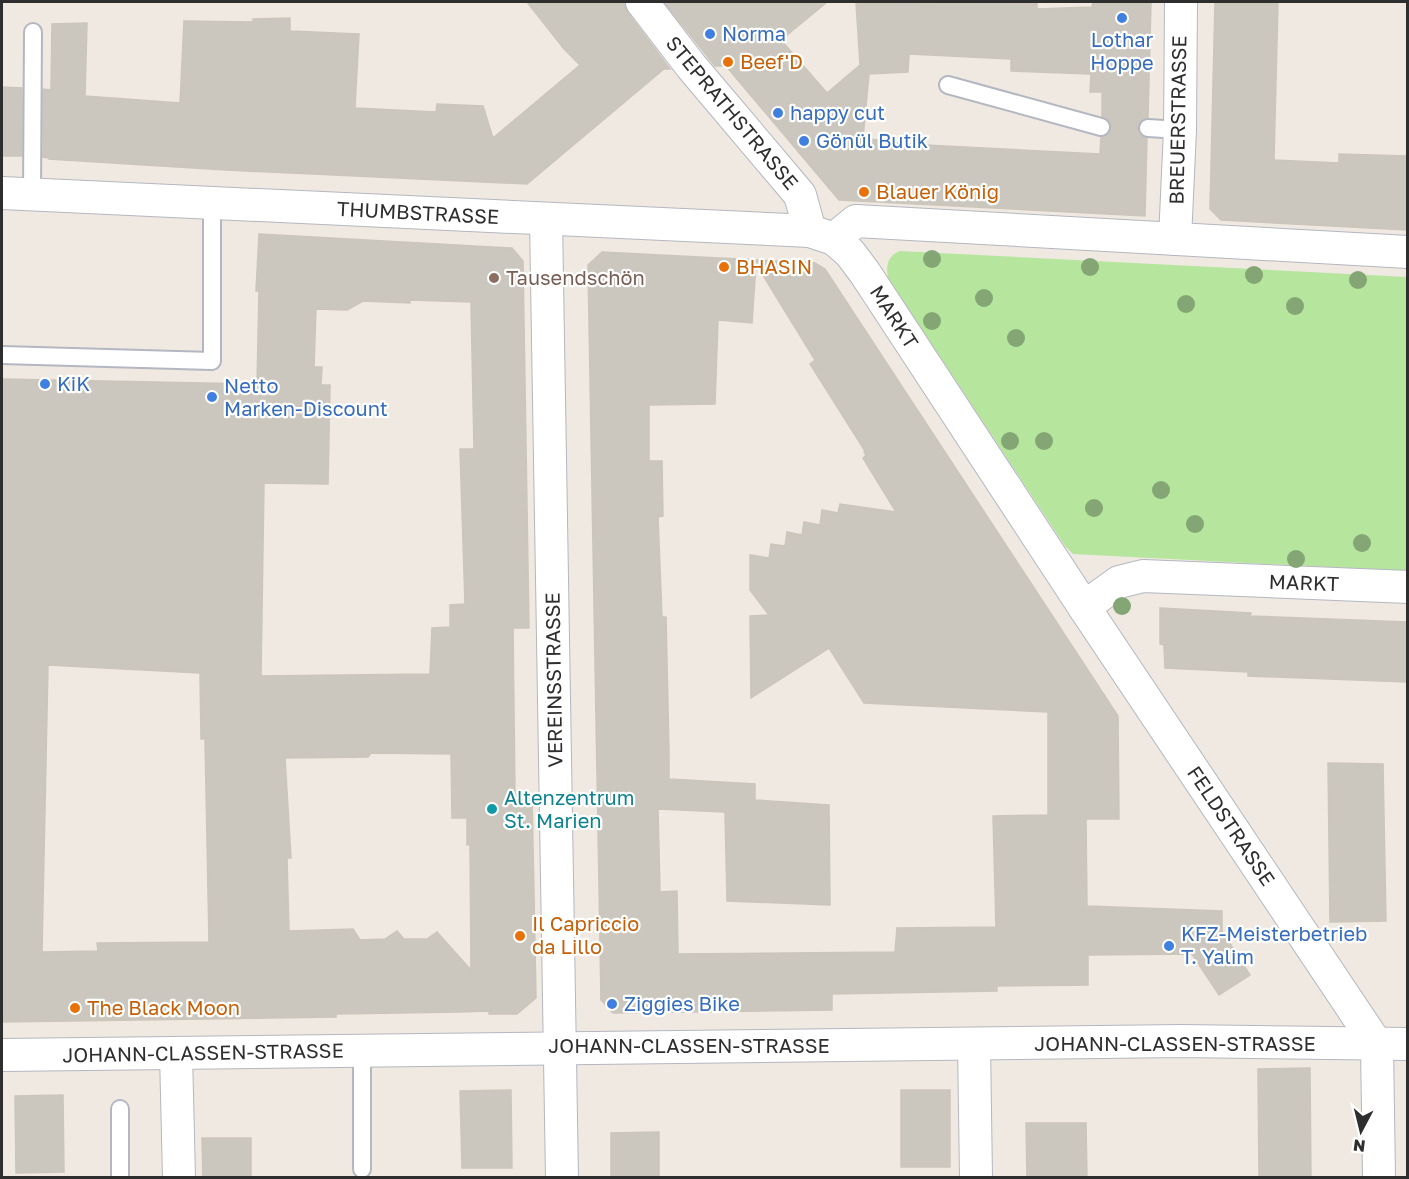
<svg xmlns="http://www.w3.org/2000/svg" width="1409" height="1179" font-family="'Golos Text',sans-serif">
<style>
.green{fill:#b6e59e}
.building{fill:#cbc7bf;stroke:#cbc5ba;stroke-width:1.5;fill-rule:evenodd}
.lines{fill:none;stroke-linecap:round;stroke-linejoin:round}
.service-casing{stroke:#b4b7c1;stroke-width:20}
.minor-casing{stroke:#b4b7c1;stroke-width:34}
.service{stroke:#fff;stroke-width:16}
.minor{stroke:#fff;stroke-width:32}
.tree{fill:#84a574}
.shop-dot{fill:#3f7fe0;stroke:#fff;stroke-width:2}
.food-dot{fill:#e8710a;stroke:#fff;stroke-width:2}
.education-dot{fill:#8d6e63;stroke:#fff;stroke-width:2}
.culture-dot{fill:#0f9aa8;stroke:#fff;stroke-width:2}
.labels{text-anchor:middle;stroke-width:4.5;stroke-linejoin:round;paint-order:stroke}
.shop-label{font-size:20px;fill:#366cbe;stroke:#fff;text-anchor:start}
.food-label{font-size:20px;fill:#c56008;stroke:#fff;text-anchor:start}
.street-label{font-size:20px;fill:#2e2e2e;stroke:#fff}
.education-label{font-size:20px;fill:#785e54;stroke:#fff;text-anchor:start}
.culture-label{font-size:20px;fill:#0d838f;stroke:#fff;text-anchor:start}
</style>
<rect width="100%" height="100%" fill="#efe9e1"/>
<path class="green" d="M900 251 1407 277V571L1073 554 1065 546 888 278C886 266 887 256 900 251Z"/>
<g class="building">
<path d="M527 2H624L628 13 670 69H664L527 184 226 170 49 159V158L43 157V89L51 90 52 24 87 23 85 96 180 103 184 21 253 22V19L290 18V31L359 34 355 108 436 112 437 104 483 106 493 138 580 65 564 49Z"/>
<path d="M664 2H827L781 40 827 93 860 65 856 2 1037 3V9L1092 7 1093 2H1151L1148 118 1140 122 1138 128 1142 136 1147 138 1145 216 839 200 726 66H715ZM909 54 1011 59V71L1091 74 1090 92H1102V116L1108 119 1111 125 1109 134 1101 137 1100 154 905 144 863 138 869 74 908 72Z"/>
<path d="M1215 2H1278L1274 160 1339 163V154L1407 156V230L1221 220 1210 209Z"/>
<path d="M2 87 22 88V156H2Z"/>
<path d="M259 234 512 248 523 261 529 628H513L515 795 532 794 536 998 517 1014H489V1011L458 1012 336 1014V1017L2 1022V379L257 384 259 291H256ZM410 300 471 302 474 449H460L465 604 450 605V627L432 628 430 674 261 676 264 483 328 484 330 385H321L322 367H314L316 309 347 310 363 301 410 303ZM48 665 200 673 201 739H205L209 942 97 943 98 951 42 952ZM371 753 451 754 452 818H467V845L470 844 471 970 437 932 427 939H404L397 931 385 939 360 940 353 929 289 931 287 858H291L285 758 368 757Z"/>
<path d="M602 252 815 263 825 269 1118 716 1119 819H1086L1087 906 1222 911V931L1250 975 1219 995 1192 954 1088 955V985L997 986V991L832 994V1010L613 1013 601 1000 588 265ZM756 264 815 360 810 364 865 451 864 452 866 455 863 458 896 512 840 504 838 513 822 510 820 525 804 522 802 535 787 532 785 546 771 544 769 558 750 555V590L769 615 750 616 751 698 829 648 864 703 1048 712V815L993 816 996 927 897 928 895 952 678 954 677 891 660 892 658 809 725 812 727 901 830 905 829 805 755 800V784L669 779V753L665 754 669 751 666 617H662L658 517 663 516 662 461H649V405L715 404 718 320 752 323Z"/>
<path d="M1160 608 1251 613 1250 616 1407 622V682L1248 676V672L1165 668 1164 645 1160 644Z"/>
<path d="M1328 763 1383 764 1386 921 1330 922Z"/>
<path d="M1310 1068 1311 1178H1259L1258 1069Z"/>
<path d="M511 1090 512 1168H462L460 1091Z"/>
<rect x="901" y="1090" width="49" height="77"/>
<path d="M63 1095 64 1172 16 1173 15 1096Z"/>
<path d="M1026 1123H1086L1087 1178H1027Z"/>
<path d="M659 1132V1178H611V1133Z"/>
<path d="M202 1138H251V1178H203Z"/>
</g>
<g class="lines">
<g class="service-casing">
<g id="service">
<path d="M948 85 1101 127"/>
<path d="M1148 128 1180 130"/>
<path d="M32 194 33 32"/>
<path d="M2 355 212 361V203"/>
<path d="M362 1050V1169"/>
<path d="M120 1109V1178"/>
</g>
</g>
<g class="minor-casing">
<g id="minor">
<path d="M642 2 691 66 800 195 810 231"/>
<path d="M2 193 810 231 834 239 850 253 865 273 1084 607 1119 582 1143 576 1408 587"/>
<path d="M546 219 562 1178"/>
<path d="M834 239 856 221 1408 252"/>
<path d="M1175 239 1180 130 1181 2"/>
<path d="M1084 607 1377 1045"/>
<path d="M974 1044 976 1178"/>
<path d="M1377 1045 1379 1178"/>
<path d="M176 1053 179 1178"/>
<path d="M2 1055 1182 1041 1408 1044"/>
</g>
</g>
<use href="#service" class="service"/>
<use href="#minor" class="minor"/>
</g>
<g class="tree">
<circle cx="932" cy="259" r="9"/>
<circle cx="1090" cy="267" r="9"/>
<circle cx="1254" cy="275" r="9"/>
<circle cx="1358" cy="280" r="9"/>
<circle cx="984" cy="298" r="9"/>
<circle cx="1186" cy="304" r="9"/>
<circle cx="1295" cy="306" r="9"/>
<circle cx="932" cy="321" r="9"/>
<circle cx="1016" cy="338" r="9"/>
<circle cx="1010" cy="441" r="9"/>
<circle cx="1044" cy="441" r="9"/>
<circle cx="1161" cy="490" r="9"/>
<circle cx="1094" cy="508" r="9"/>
<circle cx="1195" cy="524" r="9"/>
<circle cx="1362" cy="543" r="9"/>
<circle cx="1296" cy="559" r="9"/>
<circle cx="1122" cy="606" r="9"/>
</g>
<g class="shop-dot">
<circle cx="1122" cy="18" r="6"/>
<circle cx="710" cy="34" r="6"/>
<circle cx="778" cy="113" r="6"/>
<circle cx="804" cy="141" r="6"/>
<circle cx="45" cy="384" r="6"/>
<circle cx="212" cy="397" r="6"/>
<circle cx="1169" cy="946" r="6"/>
<circle cx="612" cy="1004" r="6"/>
</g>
<g class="food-dot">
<circle cx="728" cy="62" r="6"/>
<circle cx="864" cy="192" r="6"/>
<circle cx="724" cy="267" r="6"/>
<circle cx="520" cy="936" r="6"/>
<circle cx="75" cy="1008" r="6"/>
</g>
<circle class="education-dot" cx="494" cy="278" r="6"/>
<circle class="culture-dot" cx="492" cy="809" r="6"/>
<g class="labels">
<g class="shop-label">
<text x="722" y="41">Norma</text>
<text x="1122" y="47" text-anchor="middle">Lothar<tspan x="1122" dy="23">Hoppe</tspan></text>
<text x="790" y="120">happy cut</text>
<text x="816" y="148">Gönül Butik</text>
<text x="57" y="391">KiK</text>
<text x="224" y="393">Netto<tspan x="224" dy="23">Marken-Discount</tspan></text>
<text x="1181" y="941">KFZ-Meisterbetrieb<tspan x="1181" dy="23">T. Yalim</tspan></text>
<text x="624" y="1011">Ziggies Bike</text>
</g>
<g class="food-label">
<text x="740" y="69">Beef'D</text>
<text x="876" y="199">Blauer König</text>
<text x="736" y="274">BHASIN</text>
<text x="532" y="931">Il Capriccio<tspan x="532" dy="23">da Lillo</tspan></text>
<text x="87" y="1015">The Black Moon</text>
</g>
<g class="street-label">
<text transform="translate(732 113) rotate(50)" y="7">STEPRATHSTRASSE</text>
<text transform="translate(1178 120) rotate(-89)" y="7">BREUERSTRASSE</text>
<text transform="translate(418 213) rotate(3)" y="7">THUMBSTRASSE</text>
<text transform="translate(894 317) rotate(57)" y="7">MARKT</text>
<text transform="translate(1304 583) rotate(2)" y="7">MARKT</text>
<text transform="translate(554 680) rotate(-91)" y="7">VEREINSSTRASSE</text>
<text transform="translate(1231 826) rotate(56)" y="7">FELDSTRASSE</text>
<text x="1175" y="1051">JOHANN-CLASSEN-STRASSE</text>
<text x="689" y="1053">JOHANN-CLASSEN-STRASSE</text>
<text transform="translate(203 1053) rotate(-1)" y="7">JOHANN-CLASSEN-STRASSE</text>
</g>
<g class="education-label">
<text x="506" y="285">Tausendschön</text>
</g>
<g class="culture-label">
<text x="504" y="805">Altenzentrum<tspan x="504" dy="23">St. Marien</tspan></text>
</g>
</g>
<rect width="1409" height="1179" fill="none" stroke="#2e2e2e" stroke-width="6"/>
<g transform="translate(1361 1131) rotate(187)" stroke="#ffffff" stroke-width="4.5" paint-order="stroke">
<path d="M0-4.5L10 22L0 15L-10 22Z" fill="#2e2e2e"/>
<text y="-9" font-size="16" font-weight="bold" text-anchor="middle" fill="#2e2e2e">N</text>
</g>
</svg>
